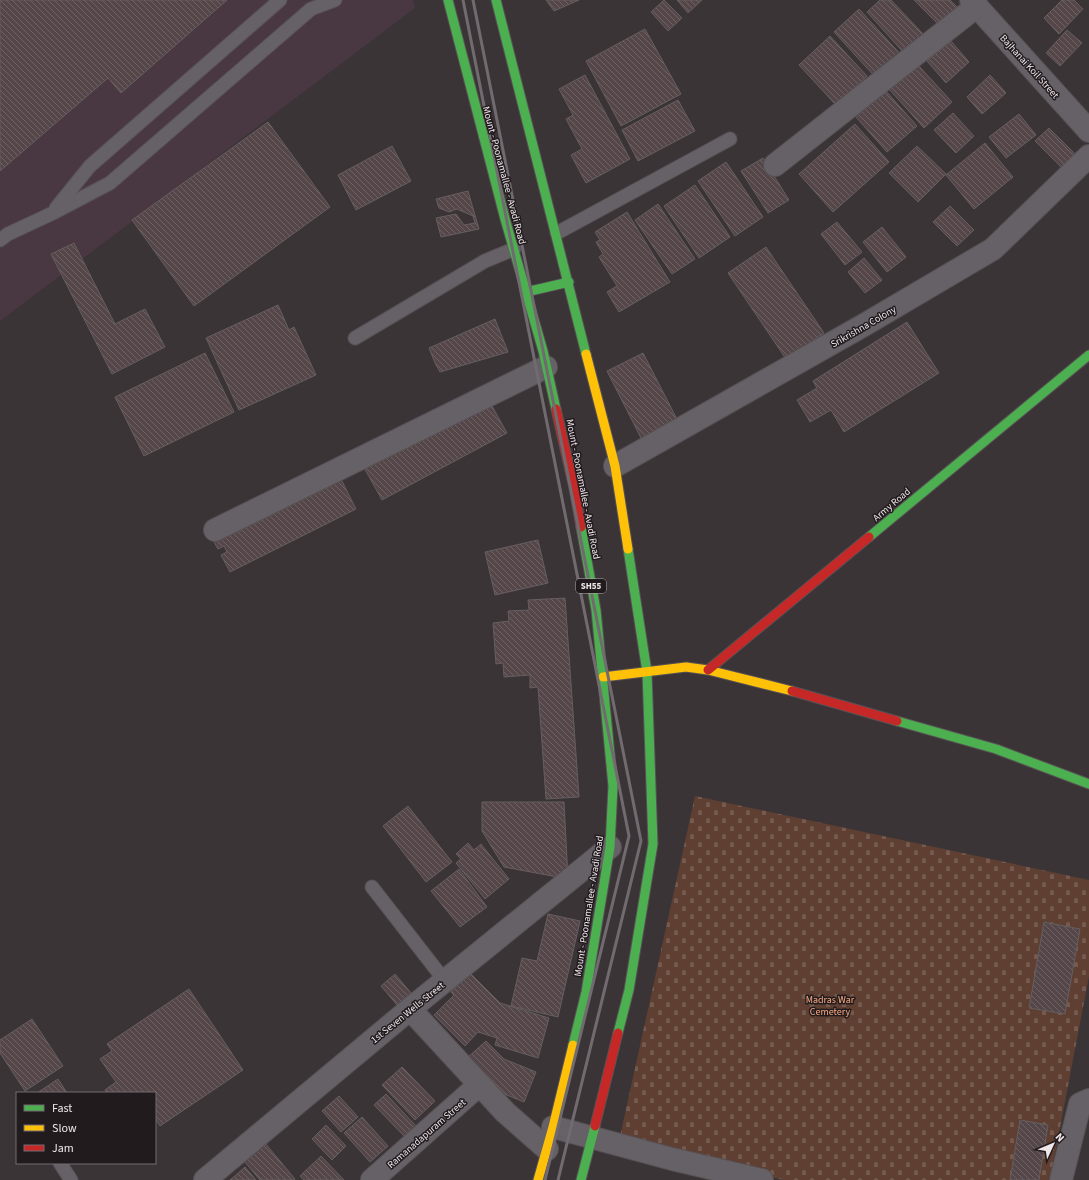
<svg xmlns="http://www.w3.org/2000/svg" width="1089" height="1180" font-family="'Source Sans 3',sans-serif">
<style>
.built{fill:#493741}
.cemetery{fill:url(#cemetery-stones)}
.building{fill:url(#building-back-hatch);stroke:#655e60}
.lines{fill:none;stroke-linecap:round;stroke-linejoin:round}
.lane-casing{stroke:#575154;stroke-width:15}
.street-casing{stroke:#575154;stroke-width:24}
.fast-casing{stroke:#575154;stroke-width:11}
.slow-casing{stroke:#575154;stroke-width:11}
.jam-casing{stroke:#575154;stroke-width:11}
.lane{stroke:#666167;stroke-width:13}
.street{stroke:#666167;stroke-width:22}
.fast{stroke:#4caf50;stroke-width:9}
.slow{stroke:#ffc107;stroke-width:9}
.jam{stroke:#c62828;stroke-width:9}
.rail{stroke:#716b70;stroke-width:3}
.labels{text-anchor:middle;stroke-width:3;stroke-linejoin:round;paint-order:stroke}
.shield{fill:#211b1e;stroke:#b1a9ad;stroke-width:1}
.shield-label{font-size:9px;font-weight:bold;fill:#efe6ea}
.street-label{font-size:10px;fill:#efe6ea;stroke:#211b1e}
.park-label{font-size:10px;fill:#fba981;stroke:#211b1e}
</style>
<defs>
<pattern id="cemetery-stones" width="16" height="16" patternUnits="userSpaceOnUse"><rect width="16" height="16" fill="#5e3f31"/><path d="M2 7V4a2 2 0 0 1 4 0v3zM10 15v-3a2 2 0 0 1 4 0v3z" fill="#755b4f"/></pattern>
<pattern id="building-back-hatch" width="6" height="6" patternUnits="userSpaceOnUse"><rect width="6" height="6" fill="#554749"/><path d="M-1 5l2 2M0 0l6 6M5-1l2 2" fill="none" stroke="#6e6263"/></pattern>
</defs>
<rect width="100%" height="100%" fill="#3b3437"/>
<path class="built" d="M0 0H413L415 8 0 321Z"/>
<path class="cemetery" d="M695 796 1089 880V976L1050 1180H784L619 1141Z"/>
<g class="building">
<path d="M0 0H227L121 93 108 78 0 171Z"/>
<path d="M546 0H579L554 11Z"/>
<path d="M664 0 682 18 668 31 651 12Z"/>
<path d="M677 0H702L688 13Z"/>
<path d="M880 0H891L924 35 904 53 867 12Z"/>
<path d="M914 0H950L957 7 939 25Z"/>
<path d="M1062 0H1074L1083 9 1059 34 1044 18Z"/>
<path d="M859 9 903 57 878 80 834 32Z"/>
<path d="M645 29 681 94 621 126 586 61Z"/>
<path d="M1067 30 1082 43 1060 66 1046 53Z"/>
<path d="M830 36 867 76 836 105 799 65Z"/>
<path d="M951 41 969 62 946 83 927 61Z"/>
<path d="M917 64 952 102 924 128 889 89Z"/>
<path d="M585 75 630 159 586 183 571 155 582 149 566 119 573 115 559 89Z"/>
<path d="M990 75 1006 93 982 114 967 97Z"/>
<path d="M885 90 917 126 887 152 855 116Z"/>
<path d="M678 100 695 131 638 161 622 130Z"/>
<path d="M953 113 974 136 956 153 934 130Z"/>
<path d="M1019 114 1036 135 1006 158 989 137Z"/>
<path d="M268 122 330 207 194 306 132 220Z"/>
<path d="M855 124 889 162 833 212 799 174Z"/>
<path d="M1049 128 1080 159 1066 172 1035 141Z"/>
<path d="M985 143 1013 177 974 209 946 175Z"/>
<path d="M392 146 411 181 356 210 338 175Z"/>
<path d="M917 146 946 174 918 202 889 173Z"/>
<path d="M763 158 789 200 768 213 741 171Z"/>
<path d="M726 162 763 217 735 236 698 181Z"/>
<path d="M695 185 730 237 699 258 664 206Z"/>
<path d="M468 191 479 229 441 237 436 218 456 214 464 225 475 223 473 216 457 209 449 212 439 208 436 199Z"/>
<path d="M658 204 695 259 672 274 635 220Z"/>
<path d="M950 206 974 230 957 246 933 222Z"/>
<path d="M627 212 670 282 619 312 607 292 617 286 599 257 603 254 596 242 600 240 595 232Z"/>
<path d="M837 222 862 252 845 265 821 234Z"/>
<path d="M882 227 906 257 887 272 863 242Z"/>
<path d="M74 243 115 324 145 309 165 347 112 374 51 254Z"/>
<path d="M766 247 824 333 786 359 728 273Z"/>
<path d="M864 258 882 280 865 293 848 272Z"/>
<path d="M278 305 289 330 294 327 316 375 239 410 206 338Z"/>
<path d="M495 319 508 352 440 372 435 363 429 348Z"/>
<path d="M907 322 939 373 844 432 831 410 810 422 797 400 817 388 813 381Z"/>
<path d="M205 353 234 412 144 456 115 397Z"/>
<path d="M643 353 680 425 644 444 607 371Z"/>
<path d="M487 397 507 433 382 500 362 464Z"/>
<path d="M339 475 356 509 230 572 221 555 227 552 224 546 218 549 213 540Z"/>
<path d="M538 540 548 583 495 595 485 552Z"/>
<path d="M565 598 579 797 546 799 538 687 530 688V675L504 677 503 663 496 664 493 623 509 621 508 611 529 610 528 600Z"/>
<path d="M482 802H564L568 879 504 867 482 831Z"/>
<path d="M408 806 452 862 426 882 383 826Z"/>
<path d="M468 843 474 850 481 844 509 879 485 899 456 863 461 859 456 854Z"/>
<path d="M459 869 487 907 460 927 431 891Z"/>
<path d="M548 914 580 921 558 1017 511 1006 522 958 537 961Z"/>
<path d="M1044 922 1080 929 1065 1014 1029 1008Z"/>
<path d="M470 973 500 1003 549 1018 538 1058 495 1045 497 1038 478 1032 465 1046 434 1015 454 995 451 992Z"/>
<path d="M395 974 411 993 397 1005 381 986Z"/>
<path d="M189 989 243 1070 160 1126 155 1118V1093H107L105 1090 116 1082 100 1059 112 1051 107 1044Z"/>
<path d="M32 1019 63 1066 25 1091 0 1053V1040Z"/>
<path d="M486 1041 504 1059 536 1072 524 1102 492 1089 467 1058Z"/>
<path d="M402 1067 435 1101 415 1120 382 1085Z"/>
<path d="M58 1079 67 1093H37Z"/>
<path d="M386 1094 417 1127 406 1138 374 1105Z"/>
<path d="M339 1096 358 1117 341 1132 322 1111Z"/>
<path d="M362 1117 388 1146 370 1162 344 1133Z"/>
<path d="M1020 1120 1048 1125 1039 1180H1010Z"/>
<path d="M326 1125 346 1146 332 1160 312 1139Z"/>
<path d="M265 1143 295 1179 294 1180H260L244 1161Z"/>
<path d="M321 1156 344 1180H304L300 1176Z"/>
<path d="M245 1167 256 1180H230Z"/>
</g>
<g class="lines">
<g class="lane-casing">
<g id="lane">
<path d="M56 208 90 166 280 0"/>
<path d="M557 233 730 139"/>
<path d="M0 240 8 234 53 213 110 183 311 9 335 0"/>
<path d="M355 338 485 261 514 249"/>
<path d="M372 887 445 981"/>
<path d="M60 1163 71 1180"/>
</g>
</g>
<g class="street-casing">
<g id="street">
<path d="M971 0 1089 131"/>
<path d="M775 165 977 6"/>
<path d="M615 466 864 325 993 249 1089 156"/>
<path d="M215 530 546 367"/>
<path d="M410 1009 505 1112 547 1149"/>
<path d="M553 1127 672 1159 762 1180"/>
<path d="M205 1180 410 1009 610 847"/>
<path d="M372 1180 479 1085"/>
<path d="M1061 1180 1080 1104 1089 1100"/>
</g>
</g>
<g class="fast-casing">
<g id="fast">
<path d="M448 0 505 219 543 351 556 409"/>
<path d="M496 0 586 354"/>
<path d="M526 292 569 282"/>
<path d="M869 537 1089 355"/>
<path d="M897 721 996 749 1089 784"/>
<path d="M618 1033 629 990 653 844 647 672 628 549"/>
<path d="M573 1045 586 992 610 847 613 786 596 610 581 527"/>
<path d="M581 1180 595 1126"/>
</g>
</g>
<g class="slow-casing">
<g id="slow">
<path d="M586 354 615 466 628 549"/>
<path d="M603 677 686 667 708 670 792 691"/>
<path d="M538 1180 553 1127 573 1045"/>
</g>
</g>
<g class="jam-casing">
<g id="jam">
<path d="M556 409 574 488 581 527"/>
<path d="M708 670 869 537"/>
<path d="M792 691 897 721"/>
<path d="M595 1126 618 1033"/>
</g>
</g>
<use href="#lane" class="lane"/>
<use href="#street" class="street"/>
<use href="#fast" class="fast"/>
<use href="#slow" class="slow"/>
<use href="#jam" class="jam"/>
<g class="rail">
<path d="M463 0 629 836 545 1180"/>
<path d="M473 0 641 841 558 1180"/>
</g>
</g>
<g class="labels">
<rect class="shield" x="576" y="579" width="30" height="14" rx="3"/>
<g class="shield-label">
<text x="591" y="589">SH55</text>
</g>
<g class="street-label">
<text transform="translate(1030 66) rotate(48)" y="4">Bajhanai Koil Street</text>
<text transform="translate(505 175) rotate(75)" y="4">Mount - Poonamallee - Avadi Road</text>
<text transform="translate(863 326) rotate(-30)" y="4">Srikrishna Colony</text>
<text transform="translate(584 489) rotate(79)" y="4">Mount - Poonamallee - Avadi Road</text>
<text transform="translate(891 504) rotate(-40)" y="4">Army Road</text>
<text transform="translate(588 906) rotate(-81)" y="4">Mount - Poonamallee - Avadi Road</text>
<text transform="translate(407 1012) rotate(-39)" y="4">1st Seven Wells Street</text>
<text transform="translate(426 1133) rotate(-41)" y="4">Ramanadapuram Street</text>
</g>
<g class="park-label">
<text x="830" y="1003">Madras War<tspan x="830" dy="12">Cemetery</tspan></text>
</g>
</g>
<rect x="16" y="1092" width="140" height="72" fill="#211b1e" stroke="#736c70"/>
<rect x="24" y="1105" width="20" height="6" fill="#4caf50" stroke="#736c70"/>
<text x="52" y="1112" font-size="12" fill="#efe6ea">Fast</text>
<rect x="24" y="1125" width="20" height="6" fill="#ffc107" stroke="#736c70"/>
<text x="52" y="1132" font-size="12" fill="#efe6ea">Slow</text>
<rect x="24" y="1145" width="20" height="6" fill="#c62828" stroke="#736c70"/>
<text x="52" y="1152" font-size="12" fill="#efe6ea">Jam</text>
<g transform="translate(1053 1144) rotate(46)" stroke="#211b1e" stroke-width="3" paint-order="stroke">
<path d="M0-3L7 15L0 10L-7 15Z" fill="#efe6ea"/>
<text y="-6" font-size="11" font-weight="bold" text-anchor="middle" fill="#efe6ea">N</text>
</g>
</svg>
